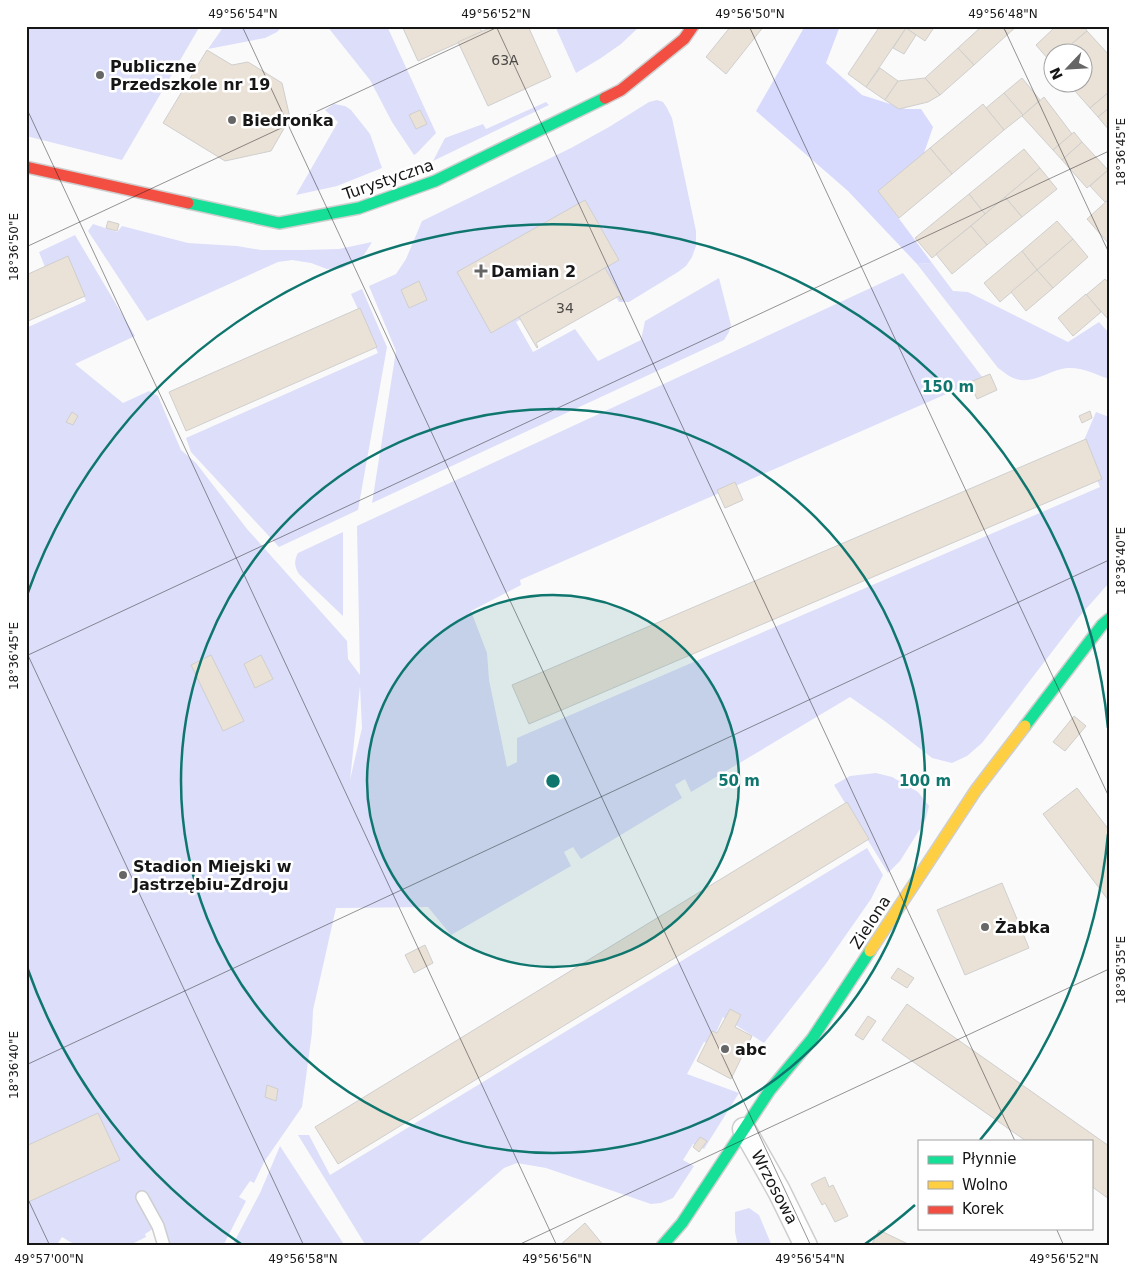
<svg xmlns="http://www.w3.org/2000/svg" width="1135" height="1272" font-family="'DejaVu Sans',sans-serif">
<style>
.green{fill:#dddefa;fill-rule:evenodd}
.forest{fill:#d8dafd}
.building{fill:#eae1d7;stroke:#cfcfce}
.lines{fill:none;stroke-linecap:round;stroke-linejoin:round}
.lane-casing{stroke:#cececf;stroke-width:14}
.street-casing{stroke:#cececf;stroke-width:25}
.fast-casing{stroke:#cececf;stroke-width:14}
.slow-casing{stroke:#cececf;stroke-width:14}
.jam-casing{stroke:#cececf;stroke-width:14}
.lane{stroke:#fefefe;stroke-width:11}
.street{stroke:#fefefe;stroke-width:22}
.fast{stroke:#16e098;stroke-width:11}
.slow{stroke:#ffcf43;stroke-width:11}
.jam{stroke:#f24e42;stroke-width:11}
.ticks{fill:none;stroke:#161617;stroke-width:1;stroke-opacity:0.45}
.ring{fill:none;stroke:#0f766e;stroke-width:2.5}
.poi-dot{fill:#666667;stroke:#fff;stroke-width:2}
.labels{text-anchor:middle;stroke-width:5;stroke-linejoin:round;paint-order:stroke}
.number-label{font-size:14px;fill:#4b4947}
.poi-label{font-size:16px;font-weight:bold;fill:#161617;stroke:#fff;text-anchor:start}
.street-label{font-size:16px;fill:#161617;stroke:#fff}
.centre{fill:#0f766e;stroke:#fff;stroke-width:2.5}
.ring-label{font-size:15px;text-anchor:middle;font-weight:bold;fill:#0f766e;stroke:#fff;stroke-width:5;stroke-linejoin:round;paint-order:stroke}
.neatline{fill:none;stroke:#161617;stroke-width:2}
.ticks-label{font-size:12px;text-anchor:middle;fill:#161617}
</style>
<rect width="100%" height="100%" fill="#fafafb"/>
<g class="green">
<path d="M26 26H200L122 160 26 136Z"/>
<path d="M224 26H283L277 32 265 38 208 49Z"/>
<path d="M327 26H387L436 133 417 153 414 155 392 122 370 80Z"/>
<path d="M555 26H640L621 44 601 58 576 73Z"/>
<path d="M657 100 663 102 667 108 672 118 696 231V246L692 257 686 266 678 272 629 302H619L601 273 516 322 533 352 575 329 598 361 641 340 645 321 719 278 731 325 729 332 724 340 372 503 396 351 369 286 396 274 406 259 422 221 571 148 609 127 649 102Z"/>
<path d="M546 102 549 105 433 161 445 138 483 124 486 129Z"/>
<path d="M334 104 345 106 351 110 370 134 382 168 337 186 296 195 338 122 325 110Z"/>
<path d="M93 224 117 232 122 226 188 243 237 246 261 250H304L339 249 372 242 364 255 353 263 342 268 327 269 311 263 292 260 278 262 147 321 88 231Z"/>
<path d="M75 235 135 336 75 364 123 403 149 391 158 396 181 450 196 463 247 529 347 641 348 659 360 675 357 526 903 273 983 378 520 580 521 585 471 611 487 653 489 680 507 767 517 762V738L1100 487 1082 445 1096 412 1109 417V583L1078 618 982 743 967 756 952 763 932 758 886 722 850 697 691 792 685 779 675 785 682 798 581 859 573 847 564 852 571 866 451 935 428 907 336 908 313 1010 312 1032 302 1107 264 1162 254 1183 250 1181 239 1197 246 1201 223 1246H171L162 1223 145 1234 146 1237 128 1246H77L62 1237 56 1246H26V328L86 301 67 258 45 267 39 252ZM360 686 362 728 350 780Z"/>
<path d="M932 263 953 291 968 292 1068 342 1099 322 1109 333V379C1095 374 1082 367 1067 368 1048 370 1031 387 1011 377 1007 375 1003 371 998 368L917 264Z"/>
<path d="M362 289 387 347 358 510 279 547 191 452 186 438 378 353 351 294Z"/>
<path d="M343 532V616L299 574C294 566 294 561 298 553Z"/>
<path d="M876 773 892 777 918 792 929 806 925 821 900 861 888 873 834 785 850 776Z"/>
<path d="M867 848 883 875 871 899 825 965 764 1043 723 1017 711 1044 704 1042 687 1074 739 1093 704 1149 693 1144 683 1160 694 1166 673 1198 661 1203 651 1204 546 1168 517 1163 504 1168 415 1246H366L298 1135H309L330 1175Z"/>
<path d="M280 1146 345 1246H232L260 1193Z"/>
<path d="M749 1208 759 1215 772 1246H738L735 1232V1212Z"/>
</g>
<path class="forest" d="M805 26H840L826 63 862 95 906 109H921L933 127 924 153 903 173 880 193 932 263 917 264 848 191 756 111Z"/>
<g class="building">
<path d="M402 26H479L482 32 418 61Z"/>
<path d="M494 26H528L551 77 488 106 458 42Z"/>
<path d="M731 26H764L726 74 706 57Z"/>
<path d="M880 26H903L906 28 866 87 848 74Z"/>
<path d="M908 26H935L925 41 906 28Z"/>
<path d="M982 26H1001L1008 34 974 65 958 48Z"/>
<path d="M1001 26H1017L1008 34Z"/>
<path d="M1053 26H1084L1087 31 1068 47 1065 44 1055 52H1052V55L1048 59 1036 45 1053 29 1052 27Z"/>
<path d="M906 28 916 35 904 54 893 48Z"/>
<path d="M1087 31 1109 55V92L1090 108 1067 82H1082V52H1062Z"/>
<path d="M958 48 974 65 940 95 925 78Z"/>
<path d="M207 50 232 65 248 62 282 83 290 118 271 151 225 161 163 123Z"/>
<path d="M880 68 898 81 885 100 866 87Z"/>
<path d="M925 78 940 95 928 102 899 109 885 100 898 81Z"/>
<path d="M1022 78 1040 100 1023 115 1004 93Z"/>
<path d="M1109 92V108L1098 117 1090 108Z"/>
<path d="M1004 93 1023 115 1004 130 986 108Z"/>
<path d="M1044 97 1072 134 1053 150 1022 116Z"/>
<path d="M983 104 1004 130 952 174 930 148Z"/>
<path d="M1109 108V130L1098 117Z"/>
<path d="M420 110 427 124 416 129 409 115Z"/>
<path d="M1074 132 1082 142 1062 160 1053 150Z"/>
<path d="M1082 142 1108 170 1087 188 1062 160Z"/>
<path d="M930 148 952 174 899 218 878 191Z"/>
<path d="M1024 149 1040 168 985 214 969 194Z"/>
<path d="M1040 168 1057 189 1022 217 1005 197Z"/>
<path d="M1107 171 1109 173V199L1105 202 1090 186Z"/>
<path d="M969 194 985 214 932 258 915 238Z"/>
<path d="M1005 197 1022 217 987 245 971 226Z"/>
<path d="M1109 199V244L1087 219Z"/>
<path d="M585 200 619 260 491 333 457 272Z"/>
<path d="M108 221 119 224 117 231 106 228Z"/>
<path d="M1057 221 1073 239 1037 270 1022 251Z"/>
<path d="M971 226 987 245 952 274 936 254Z"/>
<path d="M1073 239 1088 257 1053 288 1037 270Z"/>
<path d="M1022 251 1037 270 1000 302 984 283Z"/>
<path d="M68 256 85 296 26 322V275Z"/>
<path d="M605 268 623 299 621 300 619 296 536 343 538 347 537 348 519 317Z"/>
<path d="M1037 270 1053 288 1026 311 1011 292Z"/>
<path d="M1105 279 1109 283V320L1086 295Z"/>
<path d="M419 281 427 300 409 308 401 290Z"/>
<path d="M1086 294 1101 312 1073 336 1058 318Z"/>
<path d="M360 308 377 347 186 431 169 392Z"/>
<path d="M990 374 997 390 977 399 970 382Z"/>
<path d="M1090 411 1092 418 1082 423 1079 416Z"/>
<path d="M72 412 78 416 73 425 66 422Z"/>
<path d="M1086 439 1102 479 529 724 512 685Z"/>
<path d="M735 482 743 500 725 508 717 490Z"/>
<path d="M211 655 244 721 223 731 191 665Z"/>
<path d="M261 655 273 679 255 688 244 664Z"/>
<path d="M1074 716 1086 726 1065 751 1053 742Z"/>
<path d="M1077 788 1109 830V901L1043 814Z"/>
<path d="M847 802 869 839 338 1164 315 1127Z"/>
<path d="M1002 883 1029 948 965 975 937 910Z"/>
<path d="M425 945 433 963 414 973 405 955Z"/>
<path d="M898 968 914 978 907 988 891 978Z"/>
<path d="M907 1004 1109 1146V1199L1091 1186V1141H1026L882 1040Z"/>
<path d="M730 1009 741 1015 735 1027 752 1036 731 1079 697 1061 712 1031 717 1033Z"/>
<path d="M868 1016 876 1021 863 1040 855 1035Z"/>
<path d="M267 1085 278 1089 276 1101 265 1097Z"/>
<path d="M98 1113 120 1160 26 1203V1146Z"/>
<path d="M700 1137 707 1141 699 1152 693 1147Z"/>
<path d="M825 1177 829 1187 833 1185 848 1216 835 1222 825 1203 822 1205 811 1184Z"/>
<path d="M585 1223 604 1246H559Z"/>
<path d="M879 1230 912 1246H871Z"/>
</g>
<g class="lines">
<g class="lane-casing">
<path id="lane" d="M142 1197 158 1226 164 1246"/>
</g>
<g class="street-casing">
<path id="street" d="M744 1129 779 1191 806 1246"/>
</g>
<g class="fast-casing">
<g id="fast">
<path d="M188 203 279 223 359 208 435 181 605 98"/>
<path d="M1025 726 1102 625 1109 619"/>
<path d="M662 1246 682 1223 770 1090 812 1039 870 951"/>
</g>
</g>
<g class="slow-casing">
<path id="slow" d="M870 951 976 790 1025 726"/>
</g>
<g class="jam-casing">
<g id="jam">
<path d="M605 98 621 90 684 39 693 26"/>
<path d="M26 167 188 203"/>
</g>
</g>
<use href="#lane" class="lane"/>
<use href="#street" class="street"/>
<use href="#fast" class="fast"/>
<use href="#slow" class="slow"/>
<use href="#jam" class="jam"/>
</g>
<path class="ticks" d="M242 26 811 1246M496 26 1015 1141M749 26 1109 797M1003 26 1109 253M26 107 557 1246M26 247 500 26M26 651 304 1246M26 656 1109 151M26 1065 1109 560M26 1195 50 1246M1056 1228 1064 1246M516 1246 1109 969"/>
<circle cx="553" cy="781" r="186" fill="#0f766e" fill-opacity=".12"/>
<g class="ring">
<circle cx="553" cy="781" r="186"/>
<circle cx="553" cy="781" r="372"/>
<path d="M1108 834A558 558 0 0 1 980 1140M915 1205A558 558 0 0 1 865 1244M241 1244A558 558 0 0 1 27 967M27 595A558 558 0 0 1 1108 728"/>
</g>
<g class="poi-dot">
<circle cx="100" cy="75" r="5"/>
<circle cx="232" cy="120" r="5"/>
<path d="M478.5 263.5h5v5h5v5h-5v5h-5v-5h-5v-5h5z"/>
<circle cx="123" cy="875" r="5"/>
<circle cx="985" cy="927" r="5"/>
<circle cx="725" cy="1049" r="5"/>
</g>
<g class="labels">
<g class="number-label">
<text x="505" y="65">63A</text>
<text x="565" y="313">34</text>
</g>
<g class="poi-label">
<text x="110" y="72">Publiczne<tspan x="110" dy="18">Przedszkole nr 19</tspan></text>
<text x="242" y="126">Biedronka</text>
<text x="491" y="277">Damian 2</text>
<text x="133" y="872">Stadion Miejski w<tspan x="133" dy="18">Jastrzębiu-Zdroju</tspan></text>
<text x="995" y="933">Żabka</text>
<text x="735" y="1055">abc</text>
</g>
<g class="street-label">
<text transform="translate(388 179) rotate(-19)" y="6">Turystyczna</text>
<text transform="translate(870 922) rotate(-57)" y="6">Zielona</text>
<text transform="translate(775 1187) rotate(62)" y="6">Wrzosowa</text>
</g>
</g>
<circle cx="553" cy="781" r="8" class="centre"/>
<g class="ring-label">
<text x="948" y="392">150 m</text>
<text x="739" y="786">50 m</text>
<text x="925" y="786">100 m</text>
</g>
<rect width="1135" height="1272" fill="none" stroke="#ffffff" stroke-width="55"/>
<rect x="918" y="1140" width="175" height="90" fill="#ffffff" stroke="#a2a2a2"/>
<rect x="928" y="1156" width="25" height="8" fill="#16e098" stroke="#a2a2a2"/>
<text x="962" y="1164" font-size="15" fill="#161617">Płynnie</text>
<rect x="928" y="1181" width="25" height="8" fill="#ffcf43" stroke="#a2a2a2"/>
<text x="962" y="1190" font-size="15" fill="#161617">Wolno</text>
<rect x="928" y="1206" width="25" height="8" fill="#f24e42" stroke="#a2a2a2"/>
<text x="962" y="1214" font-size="15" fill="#161617">Korek</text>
<g transform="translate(1068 68) rotate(245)"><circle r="24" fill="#ffffff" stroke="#a2a2a2"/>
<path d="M0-4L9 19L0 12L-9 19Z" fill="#666667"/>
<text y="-8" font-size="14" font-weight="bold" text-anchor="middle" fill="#161617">N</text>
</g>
<rect x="28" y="28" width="1080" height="1216" class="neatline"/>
<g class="ticks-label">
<text x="243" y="18">49°56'54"N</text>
<text x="496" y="18">49°56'52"N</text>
<text x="750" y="18">49°56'50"N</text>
<text x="1003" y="18">49°56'48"N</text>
<text transform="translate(1121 152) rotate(-90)" y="4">18°36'45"E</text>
<text transform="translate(14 247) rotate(-90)" y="4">18°36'50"E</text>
<text transform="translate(1121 561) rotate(-90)" y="4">18°36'40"E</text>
<text transform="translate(14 656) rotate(-90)" y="4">18°36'45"E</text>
<text transform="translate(1121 970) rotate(-90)" y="4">18°36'35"E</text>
<text transform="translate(14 1065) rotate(-90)" y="4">18°36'40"E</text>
<text x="49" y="1263">49°57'00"N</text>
<text x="303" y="1263">49°56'58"N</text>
<text x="557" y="1263">49°56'56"N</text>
<text x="810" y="1263">49°56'54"N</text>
<text x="1064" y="1263">49°56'52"N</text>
</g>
</svg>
